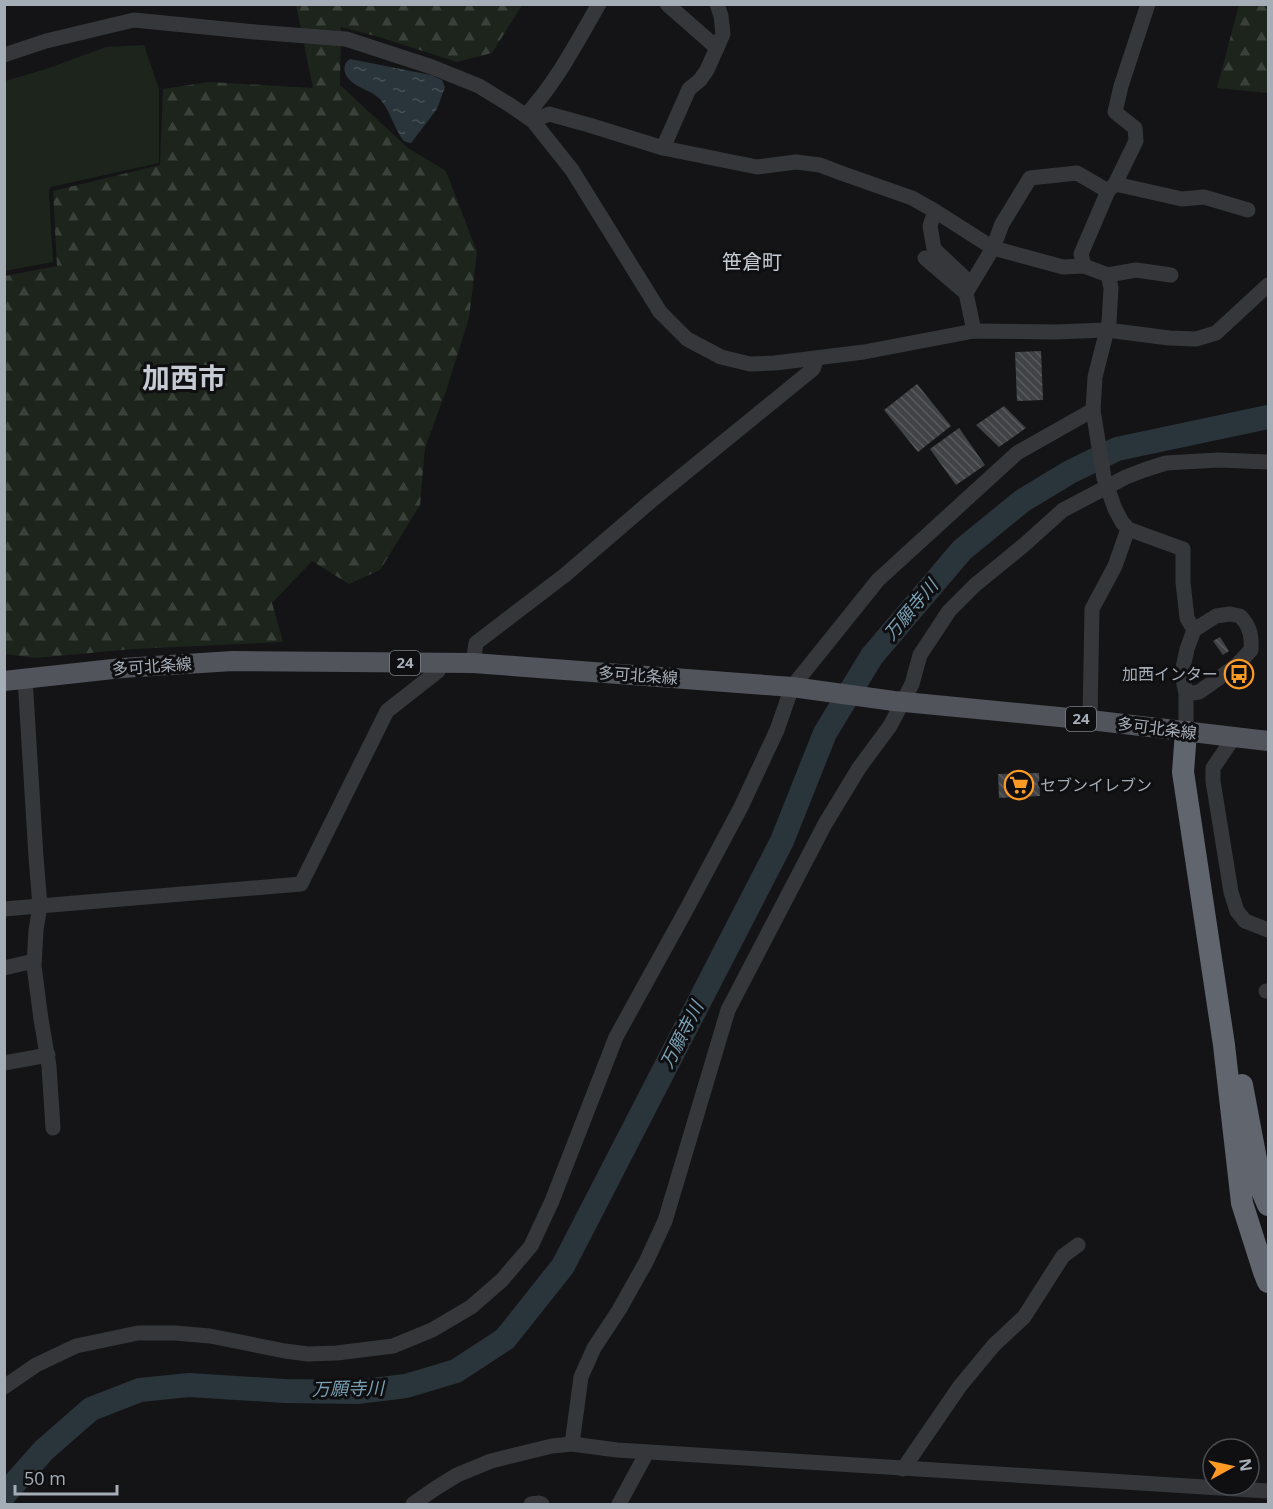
<svg xmlns="http://www.w3.org/2000/svg" width="1273" height="1509" font-family="'Open Sans','Noto Sans JP',sans-serif">
<style>
.green{fill:#1c241c}
.forest{fill:url(#forest-firs)}
.water{fill:url(#water-ripples)}
.lines{fill:none;stroke-linecap:round;stroke-linejoin:round}
.river{stroke:#2a353b;stroke-width:24}
.building{fill:url(#building-back-hatch)}
.minor{stroke:#35373b;stroke-width:15}
.major{stroke:#51545b;stroke-width:20}
.highway{stroke:#61656d;stroke-width:22}
.labels{text-anchor:middle;stroke-width:6;stroke-linejoin:round;paint-order:stroke}
.shield{fill:#0f0f11;stroke:#787e85;stroke-width:1.5}
.shield-label{font-size:15px;font-weight:bold;fill:#a5adb7}
.street-label{font-size:16px;fill:#a5adb7;stroke:#0f0f11}
.poi-label{font-size:16px;fill:#a5adb7;stroke:#0f0f11;text-anchor:end}
.water-label{font-size:18px;font-style:italic;fill:#7aa1b5;stroke:#0f0f11}
.quarter-label{font-size:20px;fill:#c6cbd3;stroke:#0f0f11}
.town-label{font-size:28px;font-weight:bold;fill:#c6cbd3;stroke:#0f0f11}
</style>
<defs>
<pattern id="forest-firs" width="22" height="20" patternUnits="userSpaceOnUse" patternTransform="scale(1.5)"><rect width="22" height="20" fill="#1c241c"/><path d="M5 1l3.5 6h-7zM16 11l3.5 6h-7z" fill="#3a413b"/></pattern>
<pattern id="water-ripples" width="26" height="14" patternUnits="userSpaceOnUse" patternTransform="scale(1.5)"><rect width="26" height="14" fill="#2a353b"/><path d="M2 4q2-2 4 0t4 0M15 11q2-2 4 0t4 0" fill="none" stroke="#465055"/></pattern>
<pattern id="building-back-hatch" width="6" height="6" patternUnits="userSpaceOnUse" patternTransform="scale(1.5)"><rect width="6" height="6" fill="#404246"/><path d="M-1 5l2 2M0 0l6 6M5-1l2 2" fill="none" stroke="#595b5e"/></pattern>
</defs>
<rect width="100%" height="100%" fill="#141416"/>
<path class="green" d="M144 45 159 89V163L51 187 49 191 53 262 5 271V81L46 69 106 47Z"/>
<g class="forest">
<path d="M296 5H522L492 53 457 62 379 37 341 27 340 85 408 148 446 171 477 252 469 318 446 391 425 448 420 505 380 570 349 584 312 561 272 603 283 642 133 649 36 658 5 654V276L57 266 53 191 160 165 163 89 209 82 313 88Z"/>
<path d="M1239 5H1268V93L1217 88Z"/>
</g>
<path class="water" d="M350 59 431 75 442 80 445 87 437 109 411 143C407 142 406 143 403 140 400 137 398 131 396 128 391 118 387 107 380 99 371 90 356 88 348 78 343 72 343 63 350 59Z"/>
<g class="lines">
<path class="river" d="M4 1495 44 1450 91 1409 140 1390 189 1385 285 1391 357 1392 406 1386 456 1371 505 1339 563 1266 782 841 825 733 872 656 962 550 1022 501 1070 472 1117 449 1268 417"/>
</g>
<g class="building">
<path d="M1041 351 1043 400 1017 401 1015 352Z"/>
<path d="M917 384 951 426 918 452 884 410Z"/>
<path d="M1004 406 1026 428 999 447 976 425Z"/>
<path d="M959 428 985 465 956 485 930 449Z"/>
<path d="M1220 637 1229 651 1223 655 1213 641Z"/>
<path d="M1039 773 1040 796 999 798 998 774Z"/>
</g>
<g class="lines">
<g class="minor">
<path d="M667 4 717 48"/>
<path d="M4 55 46 41 134 20 255 32 346 39 432 67 479 86 510 105 533 121 572 170 660 312 687 339 721 357 750 364 775 363 864 352 974 331 1055 332 1107 330 1169 338 1196 339 1216 333 1268 285"/>
<path d="M526 115C556 83 577 42 599 4"/>
<path d="M533 121 549 114 589 125 663 148 757 167 796 162 820 165 841 173 912 198 935 211 993 248 1063 267 1084 266 1108 275 1111 288 1109 322 1095 377 1093 410 1104 478 1115 509 1122 522 1128 529 1183 549V582L1187 618 1194 630"/>
<path d="M663 148 689 89 700 80 707 70 723 34 721 16 717 4"/>
<path d="M1115 184 1182 199 1204 197 1248 210"/>
<path d="M935 211 930 226 934 249 971 284"/>
<path d="M925 258 966 293"/>
<path d="M1084 266 1081 254 1108 191 1115 184 1136 141 1135 128 1115 112 1121 86 1148 4"/>
<path d="M1108 275 1136 270 1171 275"/>
<path d="M974 331 966 293 993 248 1002 224 1030 178 1077 173 1108 191"/>
<path d="M473 663 476 643 565 575 651 501 813 369 817 358"/>
<path d="M25 678 36 857 40 906 36 930 34 966 41 1019 49 1066 53 1128"/>
<path d="M1186 694 1199 692 1236 666 1251 650C1252 636 1250 626 1240 616L1230 614 1216 616 1194 630 1187 649 1182 673 1186 694V732"/>
<path d="M1090 720 1092 609 1115 566 1128 529"/>
<path d="M1234 737 1213 768V781L1231 892 1237 911 1245 921 1268 930"/>
<path d="M4 909 301 884 387 711 438 671 441 663"/>
<path d="M4 968 34 961"/>
<path d="M1266 991H1268"/>
<path d="M4 1063 48 1055"/>
<path d="M4 1387 36 1365 76 1346 138 1333H175L210 1336 285 1351 308 1354 337 1353 393 1346 432 1330 471 1307 502 1280 531 1246 552 1201 616 1037 685 912 741 807 777 730 792 687 878 580 1017 453 1093 410"/>
<path d="M572 1444 581 1377 594 1348 619 1310 646 1262 665 1221 728 1010 825 824 859 768 890 726 912 684 920 655 949 611 975 585 1024 545 1063 510 1126 477 1144 470 1166 463 1218 460 1268 462"/>
<path d="M903 1469 960 1386 994 1345 1024 1317 1063 1256 1078 1245"/>
<path d="M413 1504 436 1488 457 1475 491 1461 552 1446 572 1444 617 1450 1268 1491"/>
<path d="M531 1504 539 1503 542 1504"/>
<path d="M619 1504 644 1458 646 1452"/>
</g>
<path class="major" d="M4 681 122 668 233 661 473 663 792 687 894 701 1090 720 1268 741"/>
<g class="highway">
<path d="M1186 732 1183 772 1224 1045 1242 1203 1264 1272 1268 1282"/>
<path d="M1242 1085 1262 1191 1268 1205"/>
</g>
</g>
<defs>
<g id="bus-ring" transform="scale(1.5)"><circle r="9.5" fill="#0f0f11" stroke="#fd9a25" stroke-width="1.5"/><path d="M-5-6H5V4H4V6H2V4H-2V6H-4V4H-5ZM-3.5-4V0h7V-4ZM-3.5 1.2v1.5H-2V1.2ZM2 1.2v1.5H3.5V1.2Z" fill="#fd9a25"/></g>
<g id="supermarket-ring" transform="scale(1.5)"><circle r="9.5" fill="#0f0f11" stroke="#fd9a25" stroke-width="1.5"/><path d="M-6-5.5h2.5l.6 2H6L4.5 2H-2.5L-4.4-4H-6ZM-1.5 3.2a1.3 1.3 0 1 0 .1 0ZM3 3.2a1.3 1.3 0 1 0 .1 0Z" fill="#fd9a25"/></g>
</defs>
<g fill-rule="evenodd">
<use href="#bus-ring" x="1239" y="674"/>
<use href="#supermarket-ring" x="1019" y="785"/>
</g>
<g class="labels">
<g class="shield">
<rect x="390" y="651" width="30" height="24" rx="4.5"/>
<rect x="1066" y="707" width="30" height="24" rx="4.5"/>
</g>
<g class="shield-label">
<text x="405" y="668">24</text>
<text x="1081" y="724">24</text>
</g>
<g class="street-label">
<text transform="translate(152 666) rotate(-4)" y="6">多可北条線</text>
<text transform="translate(638 675) rotate(4)" y="6">多可北条線</text>
<text transform="translate(1157 728) rotate(7)" y="6">多可北条線</text>
</g>
<g class="poi-label">
<text x="1218" y="680">加西インター</text>
<text x="1040" y="791" text-anchor="start">セブンイレブン</text>
</g>
<g class="water-label">
<text transform="translate(911 610) rotate(-50)" y="6">万願寺川</text>
<text transform="translate(682 1035) rotate(-63)" y="6">万願寺川</text>
<text transform="translate(348 1389) rotate(-1)" y="6">万願寺川</text>
</g>
<g class="quarter-label">
<text x="752" y="269">笹倉町</text>
</g>
<g class="town-label">
<text x="184" y="388">加西市</text>
</g>
</g>
<rect width="1273" height="1509" fill="none" stroke="#a5adb7" stroke-width="12"/>
<g transform="translate(1231 1467) rotate(82)"><circle r="28" fill="#0f0f11" stroke="#4b4e53" stroke-width="1.5"/>
<path d="M0-4.5L10 22L0 15L-10 22Z" fill="#fd9a25"/>
<text y="-9" font-size="16" font-weight="bold" text-anchor="middle" fill="#a5adb7">N</text>
</g>
<path d="M15 1485v9h102v-9" fill="none" stroke="#a5adb7" stroke-width="3"/>
<text x="24" y="1485" font-size="18" fill="#a5adb7" stroke="#0f0f11" stroke-width="4.5" paint-order="stroke">50 m</text>
</svg>
